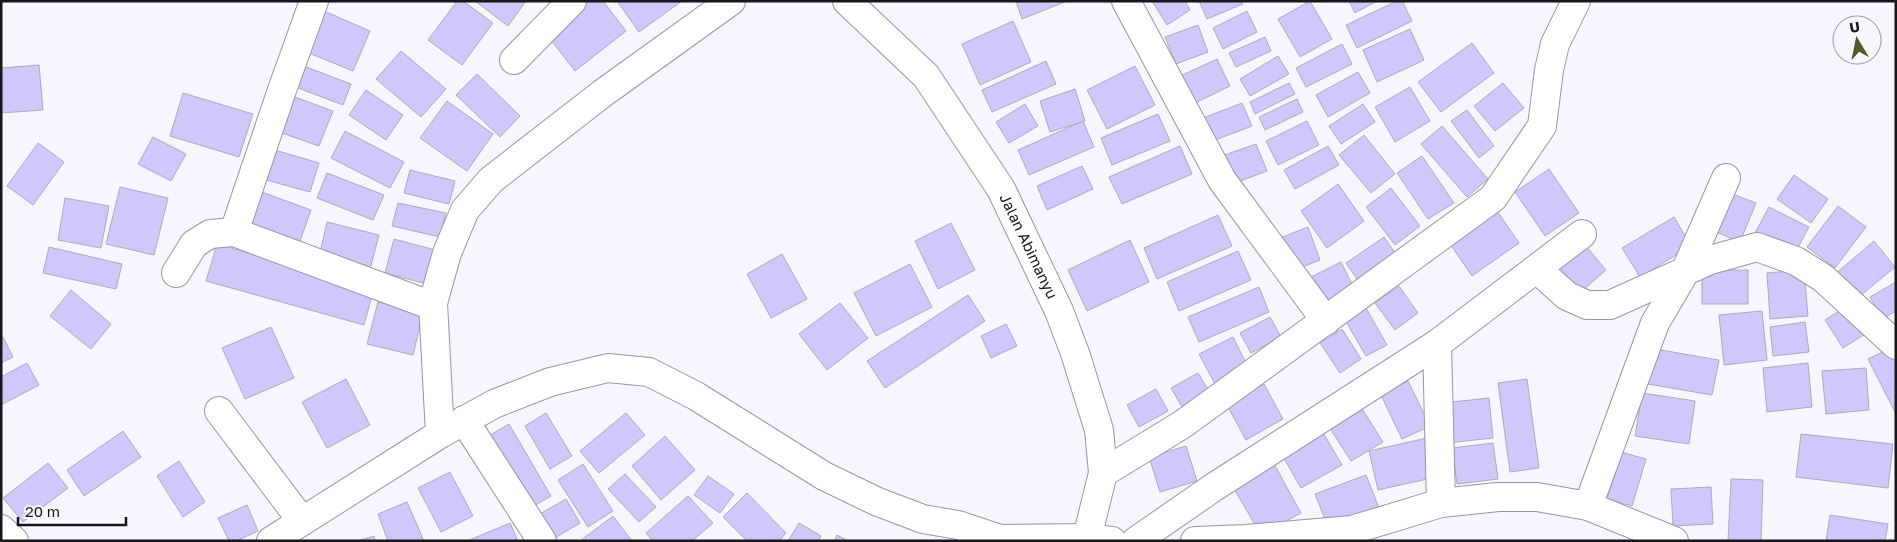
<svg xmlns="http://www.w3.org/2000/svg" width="1897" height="542" font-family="'Golos Text',sans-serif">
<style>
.building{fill:#d1c7fd;stroke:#adacb4}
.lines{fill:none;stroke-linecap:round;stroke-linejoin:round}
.minor-casing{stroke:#97969f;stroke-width:30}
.minor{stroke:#fff;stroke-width:28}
.labels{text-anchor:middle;stroke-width:4;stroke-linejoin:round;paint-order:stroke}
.street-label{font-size:15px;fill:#17171a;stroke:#f7f6fe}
</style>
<rect width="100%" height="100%" fill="#f7f6fe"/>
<g class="building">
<path d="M457 1H463L493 23 462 65 428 40Z"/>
<path d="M475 1H526L508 26Z"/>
<path d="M589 1H603L626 31 575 71 547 35Z"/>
<path d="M617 1H682L639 32Z"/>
<path d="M1016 1H1067L1022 19Z"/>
<path d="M1152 1H1185L1190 10 1167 25Z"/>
<path d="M1199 1H1241L1243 4 1207 19Z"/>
<path d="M1310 1 1332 39 1300 57 1278 19Z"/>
<path d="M1349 1H1377L1355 13Z"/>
<path d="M1397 1H1402L1412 21 1357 48 1346 25Z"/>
<path d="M317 8 370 31 353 71 299 49Z"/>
<path d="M1247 11 1257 32 1223 49 1213 28Z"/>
<path d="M1013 21 1031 62 980 85 962 44Z"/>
<path d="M1198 25 1208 52 1176 64 1165 37Z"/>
<path d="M1410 29 1424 60 1377 82 1363 50Z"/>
<path d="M1265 37 1271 51 1236 67 1229 53Z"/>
<path d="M1472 43 1494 73 1441 112 1418 82Z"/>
<path d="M1342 44 1352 64 1306 87 1296 68Z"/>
<path d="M401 51 446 89 421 117 376 79Z"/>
<path d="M1278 56 1289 74 1250 96 1240 79Z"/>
<path d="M1217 59 1230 86 1191 105 1178 77Z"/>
<path d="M1046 61 1056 84 992 112 982 90Z"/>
<path d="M39 65 43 110 1 113V68Z"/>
<path d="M301 65 351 84 343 105 293 86Z"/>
<path d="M1135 66 1155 105 1107 129 1087 90Z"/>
<path d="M1358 72 1370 93 1328 117 1316 95Z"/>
<path d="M477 74 520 116 500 137 456 95Z"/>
<path d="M1289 83 1295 94 1255 114 1250 102Z"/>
<path d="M1503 83 1524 108 1495 131 1474 106Z"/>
<path d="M1410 87 1430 121 1395 142 1375 107Z"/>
<path d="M1075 89 1085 121 1050 132 1040 101Z"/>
<path d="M366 90 403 115 386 140 349 115Z"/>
<path d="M183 93 253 114 239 157 170 136Z"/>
<path d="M292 96 333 111 319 146 279 132Z"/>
<path d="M1297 99 1303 112 1265 130 1259 117Z"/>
<path d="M447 101 493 134 467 171 420 138Z"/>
<path d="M1242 103 1252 126 1207 143 1198 120Z"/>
<path d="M1025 104 1038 126 1009 143 996 122Z"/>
<path d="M1363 104 1375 122 1341 144 1329 126Z"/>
<path d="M1467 110 1494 146 1479 158 1451 121Z"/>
<path d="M1158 114 1170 141 1112 165 1101 138Z"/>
<path d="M1083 121 1094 147 1029 175 1018 150Z"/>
<path d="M1307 121 1319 145 1278 165 1266 141Z"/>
<path d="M1442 126 1488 179 1467 197 1421 144Z"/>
<path d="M345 131 404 162 390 188 331 158Z"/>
<path d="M1364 135 1395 174 1371 193 1339 155Z"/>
<path d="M153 137 186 154 171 181 138 164Z"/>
<path d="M38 143 64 162 33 205 7 186Z"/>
<path d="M1256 144 1267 171 1230 185 1219 157Z"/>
<path d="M1180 146 1192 174 1122 204 1109 177Z"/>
<path d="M1328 146 1339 165 1295 189 1284 170Z"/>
<path d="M268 148 319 163 310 192 259 178Z"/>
<path d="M1422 156 1454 203 1428 219 1397 173Z"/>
<path d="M1082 166 1093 189 1047 210 1037 186Z"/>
<path d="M1549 169 1579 213 1545 236 1515 192Z"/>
<path d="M410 170 455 181 449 204 404 193Z"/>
<path d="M327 173 384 195 373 220 317 198Z"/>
<path d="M1794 175 1828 199 1811 223 1777 199Z"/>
<path d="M1338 184 1364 221 1327 248 1301 211Z"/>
<path d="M120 187 168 198 154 255 106 244Z"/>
<path d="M1391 188 1420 226 1395 245 1366 207Z"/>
<path d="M259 191 311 210 300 241 248 222Z"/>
<path d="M1730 193 1756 203 1740 242 1714 231Z"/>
<path d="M65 198 109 206 101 248 58 240Z"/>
<path d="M398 203 446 213 440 237 392 226Z"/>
<path d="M1838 206 1866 227 1835 268 1807 247Z"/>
<path d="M1769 207 1809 227 1795 253 1755 233Z"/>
<path d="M1495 208 1519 243 1472 276 1448 241Z"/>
<path d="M1218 215 1232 246 1157 279 1144 248Z"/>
<path d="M1674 217 1691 246 1640 277 1622 248Z"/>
<path d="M327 222 379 235 370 269 319 257Z"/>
<path d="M951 223 975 270 938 289 915 241Z"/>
<path d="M1308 227 1320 260 1292 271 1280 238Z"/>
<path d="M1384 237 1400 260 1361 285 1346 263Z"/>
<path d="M394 239 435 250 427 284 385 273Z"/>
<path d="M1130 240 1149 282 1087 311 1068 270Z"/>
<path d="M1581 240 1606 270 1581 292 1555 262Z"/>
<path d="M1874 241 1895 267 1855 300 1834 275Z"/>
<path d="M217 244 374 288 364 325 206 281Z"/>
<path d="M49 247 122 264 116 289 43 273Z"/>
<path d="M1238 251 1251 280 1179 311 1167 282Z"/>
<path d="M782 254 807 299 771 318 747 274Z"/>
<path d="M1341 262 1355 290 1323 306 1309 278Z"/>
<path d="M910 264 932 307 876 336 854 293Z"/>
<rect x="1702" y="270" width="46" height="34"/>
<path d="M1804 270 1808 316 1770 319 1767 273Z"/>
<path d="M1896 282V311L1883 319 1870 297Z"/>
<path d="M1399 286 1418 313 1395 330 1375 303Z"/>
<path d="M1259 287 1269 312 1199 342 1188 317Z"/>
<path d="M71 290 111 324 91 349 50 316Z"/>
<path d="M968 295 985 321 885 388 867 361Z"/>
<path d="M378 302 423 313 413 355 367 344Z"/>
<path d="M840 303 868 338 827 370 799 334Z"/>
<path d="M1847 306 1865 334 1843 348 1825 320Z"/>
<path d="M1366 308 1387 345 1366 356 1345 320Z"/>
<path d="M1762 311 1767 360 1724 365 1719 315Z"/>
<path d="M1270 317 1281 337 1251 353 1240 333Z"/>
<path d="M1805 322 1809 352 1773 356 1770 327Z"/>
<path d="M1006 324 1017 346 991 358 981 336Z"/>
<path d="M271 327 294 378 245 399 222 348Z"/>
<path d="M1342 329 1361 359 1340 373 1320 343Z"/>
<path d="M3 337 13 357 1 363V338Z"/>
<path d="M1233 337 1249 369 1216 386 1199 354Z"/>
<path d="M1893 347 1896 352V414L1868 359Z"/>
<path d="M1655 349 1719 360 1712 395 1648 384Z"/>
<path d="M27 363 39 385 1 405V377Z"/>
<path d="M1808 363 1812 407 1767 412 1763 368Z"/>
<path d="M1866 368 1869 410 1826 414 1822 371Z"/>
<path d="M1198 373 1209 391 1182 407 1171 388Z"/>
<path d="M346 379 370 425 327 448 302 402Z"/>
<path d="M1527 379 1539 468 1510 472 1498 383Z"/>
<path d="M1408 381 1430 426 1402 439 1380 393Z"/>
<path d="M1264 384 1283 419 1246 440 1227 405Z"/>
<path d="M1156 389 1168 411 1139 427 1127 405Z"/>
<path d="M1642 393 1695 401 1689 444 1635 436Z"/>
<path d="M1489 398 1493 438 1448 443 1443 403Z"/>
<path d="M1361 407 1383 442 1351 461 1329 427Z"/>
<path d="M546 413 572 456 550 469 525 426Z"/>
<path d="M626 413 645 435 599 473 580 451Z"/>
<path d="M509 424 551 496 527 510 485 438Z"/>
<path d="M123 431 141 457 84 496 67 470Z"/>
<path d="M1322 431 1342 465 1301 488 1282 455Z"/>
<path d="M1801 434 1893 444 1888 488 1796 477Z"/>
<path d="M665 436 695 470 661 500 632 466Z"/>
<path d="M1427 438 1436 477 1378 490 1369 451Z"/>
<path d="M1493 443 1498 479 1457 484 1452 448Z"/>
<path d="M1186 446 1197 481 1160 492 1149 457Z"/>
<path d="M1621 452 1646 459 1632 506 1607 499Z"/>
<path d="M179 461 205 502 183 517 157 476Z"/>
<path d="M48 463 68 488 23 522 3 498Z"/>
<path d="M583 464 613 511 588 527 558 480Z"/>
<path d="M1274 464 1301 513 1261 535 1233 487Z"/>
<path d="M450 472 473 516 441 532 418 488Z"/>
<path d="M625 474 656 507 639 522 608 489Z"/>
<path d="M1366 475 1379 508 1328 527 1315 494Z"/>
<path d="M708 476 734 494 720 513 694 495Z"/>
<path d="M1731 479 1763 480 1761 541H1728Z"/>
<path d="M1711 487 1713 524 1673 526 1671 489Z"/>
<path d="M747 493 786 533 779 541H747L723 517Z"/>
<path d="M688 496 713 523 692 541H653L646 533Z"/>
<path d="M566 499 580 523 550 541 531 519Z"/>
<path d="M407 502 424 541H388L378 514Z"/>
<path d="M247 505 258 531 236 541H229L218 518Z"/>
<path d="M1830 515 1888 524 1885 541H1826Z"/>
<path d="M613 516 632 541H580Z"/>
<path d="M510 523 518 541H467Z"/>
<path d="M799 523 821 536 818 541H788Z"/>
<path d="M837 535 848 541H834Z"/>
<path d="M374 536 375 541H357Z"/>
</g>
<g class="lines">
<g class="minor-casing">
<g id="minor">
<path id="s1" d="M847 1 926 76 1001 189 1059 311 1075 353 1099 430 1103 473 1087 538"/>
<path d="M1126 1 1222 180 1326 321"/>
<path d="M514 60 572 1"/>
<path d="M234 232 282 90 314 1"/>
<path d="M1537 269 1567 296 1587 305H1610L1710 260 1757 247 1796 261 1823 278 1896 345"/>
<path d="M176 273 194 244 210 234 234 232 422 302 433 303 440 434"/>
<path d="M433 303 447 253 465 210 491 180 603 93 731 1"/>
<path d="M1437 344 1441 503"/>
<path d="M219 411 302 521"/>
<path d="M464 420 542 541"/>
<path d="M1103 473 1183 424 1493 198 1542 126 1549 70 1555 44 1576 1"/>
<path d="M1588 506 1655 323 1685 272 1726 178"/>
<path d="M1 529 14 541"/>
<path d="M271 541 440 434 494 404 550 382 608 368 649 372 696 396 824 476 878 502 923 519 958 525 1000 539 1087 538 1112 541"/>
<path d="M1136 541 1214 487 1437 344 1582 234"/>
<path d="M1195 541 1246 539 1352 530 1441 503 1498 497H1537L1588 506 1674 541"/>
</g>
</g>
<use href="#minor" class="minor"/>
</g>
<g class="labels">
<g class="street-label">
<text dy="5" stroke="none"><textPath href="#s1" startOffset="308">Jalan Abimanyu</textPath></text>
</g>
</g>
<rect width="1897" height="542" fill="none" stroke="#17171a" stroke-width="5"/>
<g transform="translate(1857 40) rotate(350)"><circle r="24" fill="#f7f6fe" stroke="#9d9da3"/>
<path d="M0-4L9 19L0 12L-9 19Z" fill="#565a27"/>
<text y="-8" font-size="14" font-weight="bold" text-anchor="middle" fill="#17171a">U</text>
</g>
<path d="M18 517v8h108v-8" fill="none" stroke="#17171a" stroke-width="2.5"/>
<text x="25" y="517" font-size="15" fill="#17171a" stroke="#f7f6fe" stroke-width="4" paint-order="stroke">20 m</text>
</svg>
